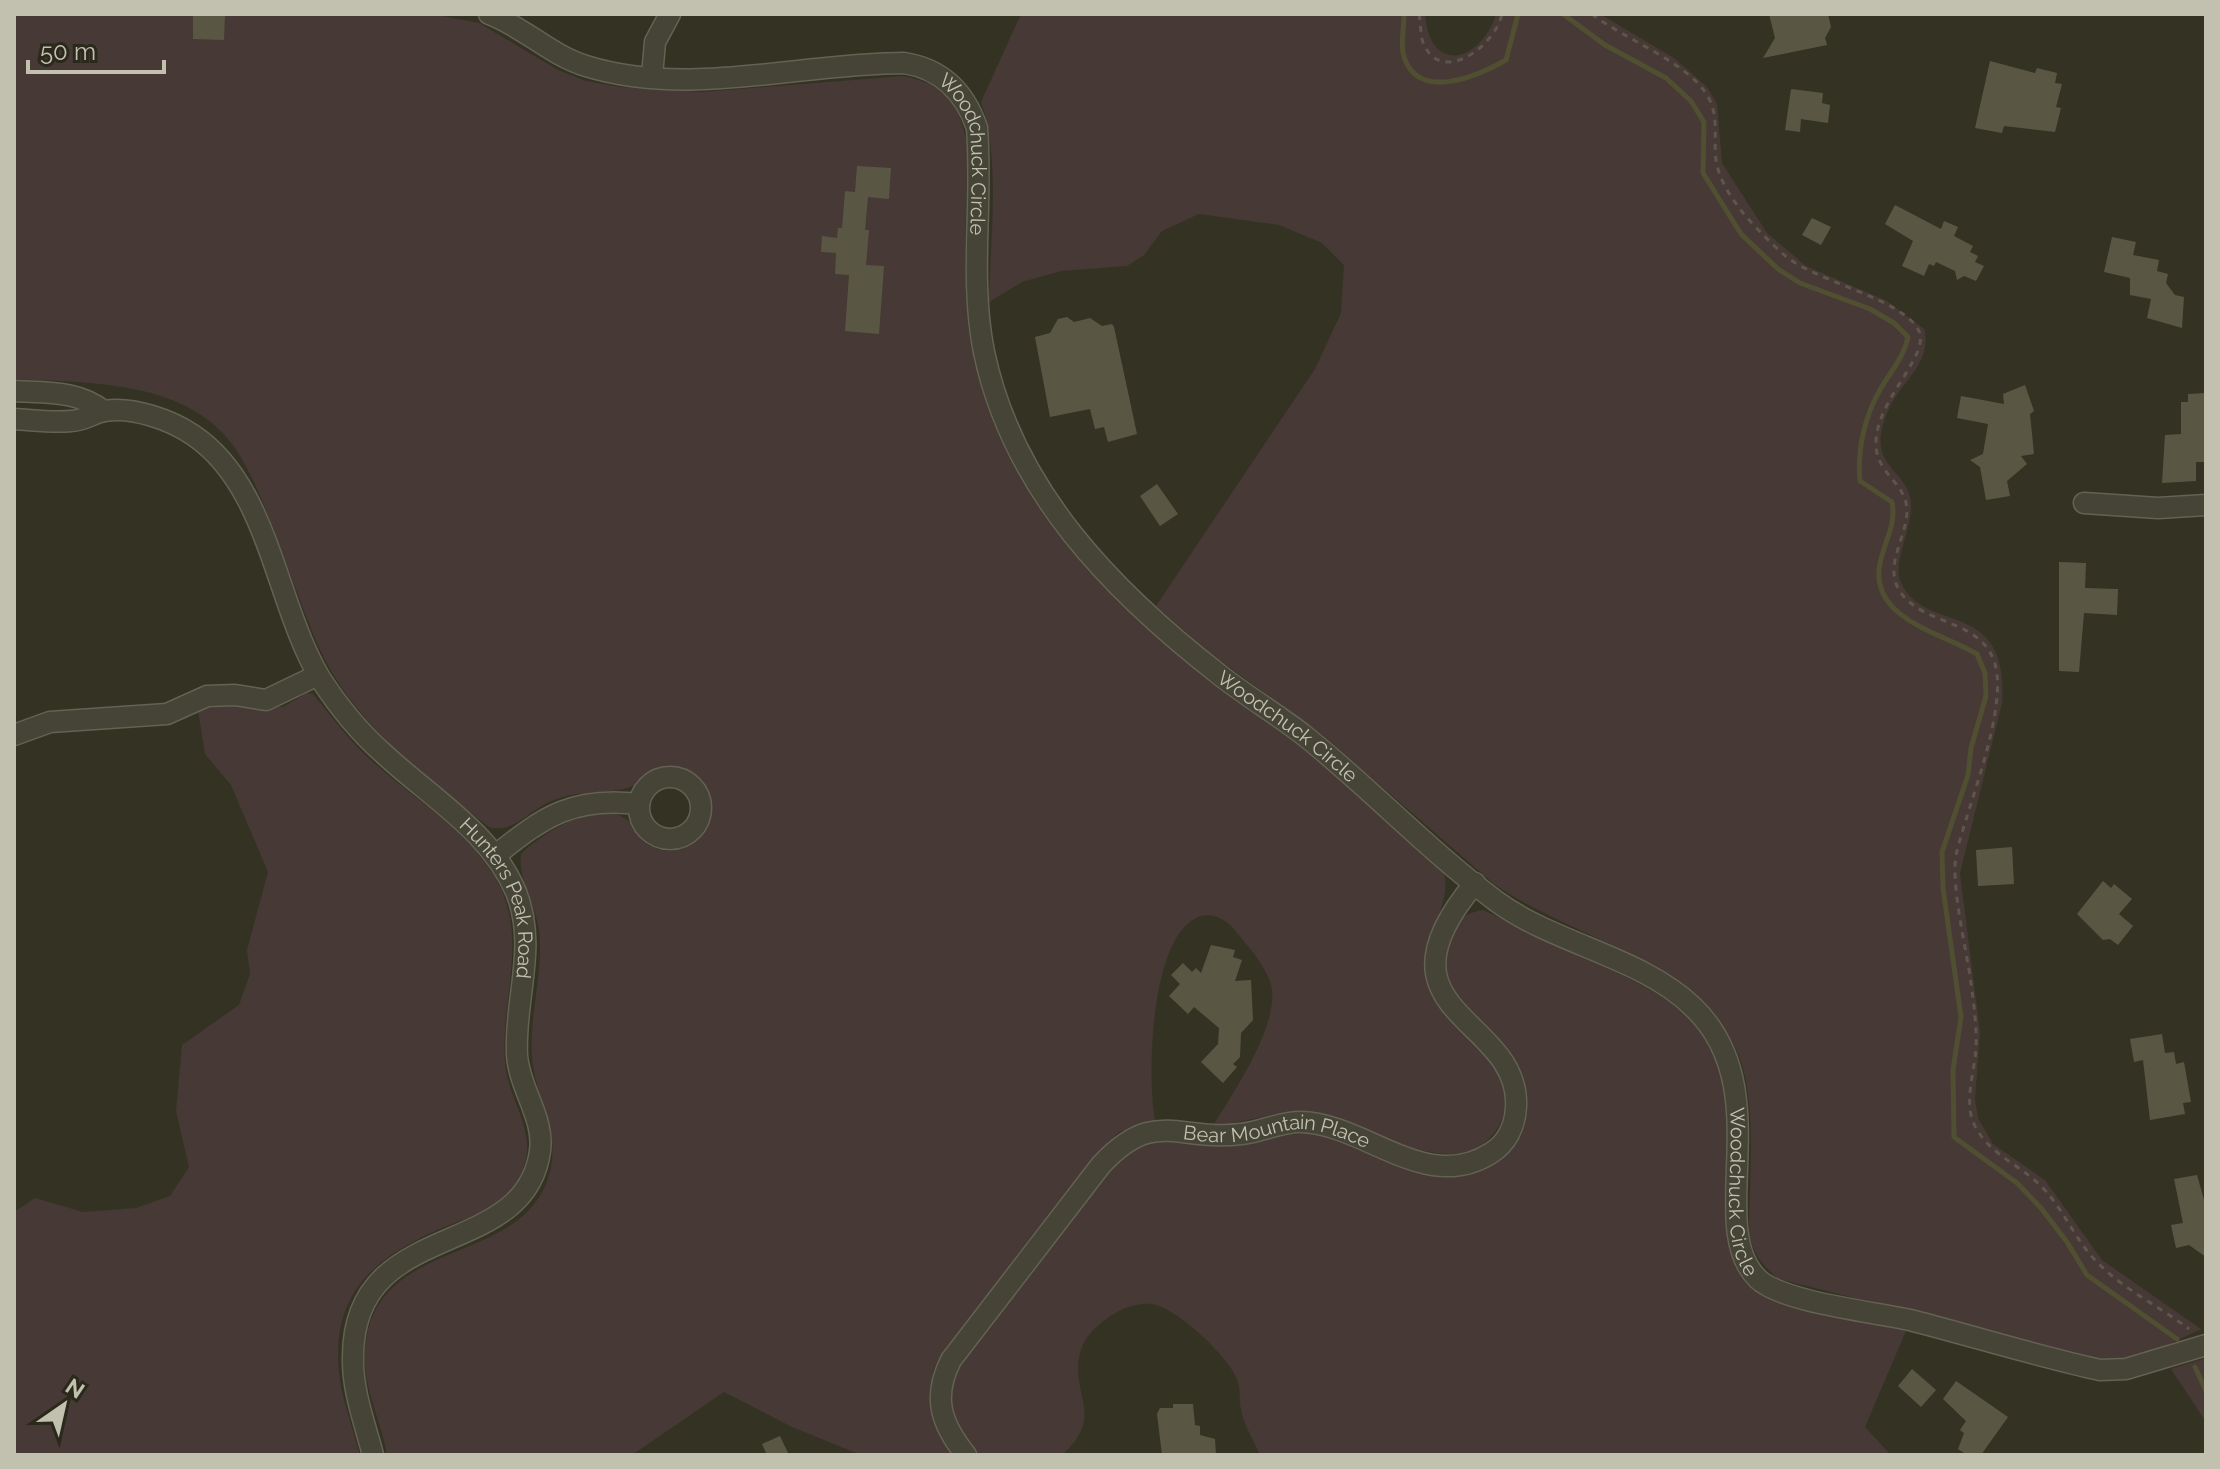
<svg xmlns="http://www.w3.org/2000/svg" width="2220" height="1469" font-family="Raleway,sans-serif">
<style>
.green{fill:#473935}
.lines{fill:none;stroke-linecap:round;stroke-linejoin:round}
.stream{stroke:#504f32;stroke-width:5}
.building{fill:#595744}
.minor-casing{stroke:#636253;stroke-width:23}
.path{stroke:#5e564d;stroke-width:3;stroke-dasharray:6 6;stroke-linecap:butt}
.minor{stroke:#454436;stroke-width:20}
.labels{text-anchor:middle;stroke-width:6;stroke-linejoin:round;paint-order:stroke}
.street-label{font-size:20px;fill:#c2c1b0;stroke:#2a291b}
</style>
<rect width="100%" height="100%" fill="#343323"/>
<g class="green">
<path d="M14 14H431L479 23 558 70 586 81 620 87 702 92 903 76C946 85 958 101 967 143 968 203 960 287 971 344 998 492 1097 592 1210 682 1237 704 1268 720 1295 742 1345 782 1393 827 1442 869 1459 906 1408 942 1431 990 1446 1024 1490 1045 1501 1081 1506 1099 1507 1117 1495 1132 1452 1190 1358 1115 1303 1112 1273 1110 1244 1125 1214 1124 1233 1093 1286 1016 1269 979 1261 960 1246 944 1234 929 1225 918 1209 911 1196 918 1150 941 1147 1076 1155 1120L1119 1132 1095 1156 935 1366C924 1402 932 1426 953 1455H861L792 1427 724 1392 632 1455H387C382 1424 365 1391 365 1361 362 1233 522 1271 549 1175 562 1131 535 1099 532 1057 529 1015 544 972 539 930 535 904 518 879 521 854 542 833 596 800 624 818 635 824 636 838 648 845 695 871 738 803 689 772 682 768 669 765 660 768 648 771 641 784 630 787 604 796 576 788 547 803 528 812 512 834 489 827 432 782 367 734 330 669 313 639 303 606 290 574 274 533 261 489 237 451 191 379 88 383 14 379Z"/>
<path d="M1021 14H1425C1430 76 1481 62 1496 14H1600L1674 58 1707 87 1717 104 1722 163 1767 233 1806 266 1887 301 1924 329C1933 363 1901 381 1889 409 1862 469 1908 466 1911 503 1913 528 1893 560 1900 580 1922 637 2010 594 2002 703L1960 873 1980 1032 1975 1099 1978 1118 1993 1144 2045 1180 2102 1260 2201 1329C2170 1344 2136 1361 2101 1360L1779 1279C1762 1266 1754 1255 1749 1234 1749 1185 1755 1131 1746 1082 1727 967 1576 942 1494 884L1321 734 1211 654 1156 606 1315 369 1341 313 1344 265 1322 243 1279 225 1199 214 1162 231 1144 255 1127 266 1061 271 1022 282 989 302C990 240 1001 159 981 102Z"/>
<path d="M307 693 313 694C333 718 350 742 373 762 412 797 465 829 493 874 533 937 497 1003 506 1070 510 1097 529 1124 527 1152 526 1165 519 1181 511 1191 495 1211 465 1218 442 1228 375 1257 331 1292 339 1373 342 1400 353 1428 360 1455H14V1212L35 1198 83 1212 136 1208 170 1196 189 1167 176 1111 182 1045 239 1005 250 974 247 950 268 872 231 785 205 754 198 710 219 704 283 707Z"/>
<path d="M1483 910C1498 916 1511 925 1526 932 1568 951 1665 988 1691 1021 1707 1040 1718 1062 1724 1086 1738 1141 1704 1245 1750 1286 1779 1312 1865 1321 1906 1331L1865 1427 1891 1455H1260C1254 1441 1244 1425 1241 1410 1239 1400 1241 1389 1237 1379 1229 1357 1175 1306 1151 1304 1143 1303 1128 1306 1121 1310 1104 1319 1085 1333 1080 1353 1070 1396 1106 1415 1062 1455H979C956 1425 941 1400 960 1363L1113 1166C1125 1157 1139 1144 1154 1141 1179 1134 1208 1145 1233 1144 1263 1144 1291 1129 1323 1135 1377 1146 1420 1191 1478 1170 1525 1152 1543 1097 1512 1055 1485 1018 1427 990 1452 934 1459 918 1466 913 1483 910Z"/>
<path d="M2206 1358V1422L2171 1369Z"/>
</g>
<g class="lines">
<g class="stream">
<path d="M1404 14C1404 26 1401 41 1403 53 1415 103 1476 77 1506 60L1518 14"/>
<path d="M1563 14 1605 45 1666 78 1691 101 1704 122 1703 173 1741 234 1778 269 1800 283 1870 309 1894 323 1908 337C1904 357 1891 371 1881 388 1865 415 1857 449 1860 481L1892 502C1897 527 1882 544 1879 569 1874 620 1944 634 1977 654L1985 673 1986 696 1971 748 1968 775 1942 852 1943 888 1961 1017 1953 1070 1954 1137 2017 1183 2041 1208 2067 1242 2087 1275 2177 1339"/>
<path d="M2195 1367 2206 1391"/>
</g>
</g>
<g class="building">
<path d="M193 14H225L224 40 193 39Z"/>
<path d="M1769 14H1828L1831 27 1825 38 1827 45 1763 58 1775 38Z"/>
<path d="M1990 61 2035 73 2037 68 2057 73 2055 83 2062 84 2056 107 2061 108 2055 132 2004 126 2002 133 1975 128Z"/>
<path d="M1791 89 1823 93 1822 103 1830 105 1828 123 1801 119 1800 132 1785 130Z"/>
<path d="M857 166 891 168 889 199 868 197 865 230H869L866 265 884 266 879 334 845 331 849 275 835 274 836 253 821 252 822 236 837 238 838 228H842L845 191 855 192Z"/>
<path d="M1895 205 1941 229 1944 221 1958 227 1954 236 1973 246 1970 252 1978 256 1975 262 1984 266 1976 281 1964 276 1957 280 1955 271 1936 262 1934 266 1929 264 1924 276 1902 266 1913 241 1885 224Z"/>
<path d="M1812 218 1831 227 1821 245 1802 235Z"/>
<path d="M2112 237 2136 242 2133 255 2159 260 2157 271 2168 274 2166 283 2175 295 2184 297 2182 328 2147 318 2151 299 2130 295V278L2104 272Z"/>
<path d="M1067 317 1074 322 1090 318 1102 326 1112 324 1114 327 1137 434 1108 442 1104 427 1095 429 1090 409 1050 417 1035 337 1050 333 1058 319Z"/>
<path d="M2025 385 2034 411 2030 414 2034 454 2021 456 2027 464 2007 481 2010 496 1986 500 1980 467 1970 460 1983 454 1988 424 1957 418 1961 396 2004 404 2003 394Z"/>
<path d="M2205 393 2206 462H2196V481L2162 483 2165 435 2181 434V402H2188V394Z"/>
<path d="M1157 484 1178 514 1160 526 1140 496Z"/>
<path d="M2059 562 2086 563 2085 588 2118 589 2117 615 2084 613 2079 672 2059 671Z"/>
<path d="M2012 847 2014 884 1978 886 1976 850Z"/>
<path d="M2103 881 2111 888 2114 884 2132 899 2119 914 2133 926 2118 945 2110 939 2103 940 2077 914Z"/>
<path d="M1211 945 1235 950 1233 957 1242 960 1235 981 1251 980 1253 1020 1241 1033 1240 1057 1233 1064 1237 1067 1223 1083 1201 1062 1218 1044 1219 1028 1194 1007 1188 1014 1169 996 1180 984 1171 975 1183 963 1192 972 1196 968 1201 973Z"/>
<path d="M2162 1034 2165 1053 2174 1052 2176 1064 2184 1062 2191 1102 2183 1103 2185 1114 2150 1120 2143 1060 2134 1062 2130 1039Z"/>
<path d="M2197 1175 2206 1207V1257L2189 1245 2176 1248 2171 1225 2183 1223 2174 1179Z"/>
<path d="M1912 1369 1936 1390 1921 1407 1898 1386Z"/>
<path d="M1956 1381 2008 1417 1981 1455H1967L1958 1449 1964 1433 1960 1430 1966 1421 1943 1399Z"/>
<path d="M1173 1404H1193L1195 1425 1200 1426V1435L1215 1439 1216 1455H1162L1157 1414 1160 1408H1173Z"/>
<path d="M780 1436 789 1455H767L762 1444Z"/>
</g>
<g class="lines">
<g class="minor-casing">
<g id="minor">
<path id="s1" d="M489 14C524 27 550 55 586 66 689 98 800 63 904 63 942 69 965 92 977 128 983 202 969 278 984 352 1013 491 1113 592 1221 676 1248 697 1278 715 1305 736 1371 789 1429 851 1496 901 1554 944 1642 957 1693 1007 1780 1090 1703 1226 1758 1279 1782 1302 1874 1312 1910 1320 1973 1336 2036 1356 2100 1370L2126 1369 2206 1345"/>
<path d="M652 76 655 42 670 14"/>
<path d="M14 391C47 393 77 390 104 411"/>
<path id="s2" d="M14 419C33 420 52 423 71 421 84 421 93 413 105 411 132 406 171 420 193 435 269 486 275 602 320 678 338 706 359 732 384 754 430 797 491 832 516 892 538 947 514 999 517 1055 519 1088 545 1119 540 1151 525 1263 353 1215 353 1357 352 1390 365 1424 373 1455"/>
<path d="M2084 503 2158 508 2206 505"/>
<path d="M14 735 50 722 167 714 207 696 235 695 266 700 318 675"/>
<circle cx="670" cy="808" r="31"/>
<path d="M495 856C544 816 574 796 639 804"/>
<path id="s3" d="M966 1455C941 1424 932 1397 951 1360L1101 1165C1155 1107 1178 1142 1241 1134 1261 1132 1280 1122 1300 1122 1365 1123 1426 1195 1491 1153 1507 1143 1515 1126 1516 1107 1521 1016 1364 1015 1475 883"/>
</g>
</g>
<g class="path">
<path d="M1419 14C1421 23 1420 37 1424 45 1443 85 1495 46 1502 14"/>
<path d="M1592 14C1624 39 1687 62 1707 95 1720 117 1713 137 1716 160 1721 195 1758 231 1783 254 1814 282 1903 298 1919 331 1931 358 1867 407 1877 453 1882 476 1906 485 1907 510 1907 537 1884 565 1899 590 1922 627 1981 617 1995 664 2008 709 1968 805 1957 851 1949 880 1967 951 1971 983 1974 1006 1977 1027 1976 1050 1974 1073 1964 1102 1974 1124 1987 1153 2020 1165 2041 1186 2063 1208 2074 1238 2095 1260 2122 1289 2158 1305 2189 1329"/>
</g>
<use href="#minor" class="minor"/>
</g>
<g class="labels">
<g class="street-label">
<text dy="7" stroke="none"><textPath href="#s1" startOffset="556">Woodchuck Circle</textPath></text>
<text dy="7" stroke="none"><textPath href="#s1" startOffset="1252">Woodchuck Circle</textPath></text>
<text dy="7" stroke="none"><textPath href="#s2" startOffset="756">Hunters Peak Road</textPath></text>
<text dy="7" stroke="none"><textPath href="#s3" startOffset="538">Bear Mountain Place</textPath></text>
<text dy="7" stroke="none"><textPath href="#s1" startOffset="1946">Woodchuck Circle</textPath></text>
</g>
</g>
<rect width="2220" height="1469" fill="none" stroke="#c2c1b0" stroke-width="32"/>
<g transform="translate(64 1405) rotate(34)" stroke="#2a291b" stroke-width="6" paint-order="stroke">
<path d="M0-6L14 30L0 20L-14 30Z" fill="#c2c1b0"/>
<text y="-12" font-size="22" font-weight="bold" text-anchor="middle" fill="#c2c1b0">N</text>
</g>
<path d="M28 60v12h136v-12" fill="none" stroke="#c2c1b0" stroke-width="4"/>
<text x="40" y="60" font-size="24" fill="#c2c1b0" stroke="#2a291b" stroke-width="6" paint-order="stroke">50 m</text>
</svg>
